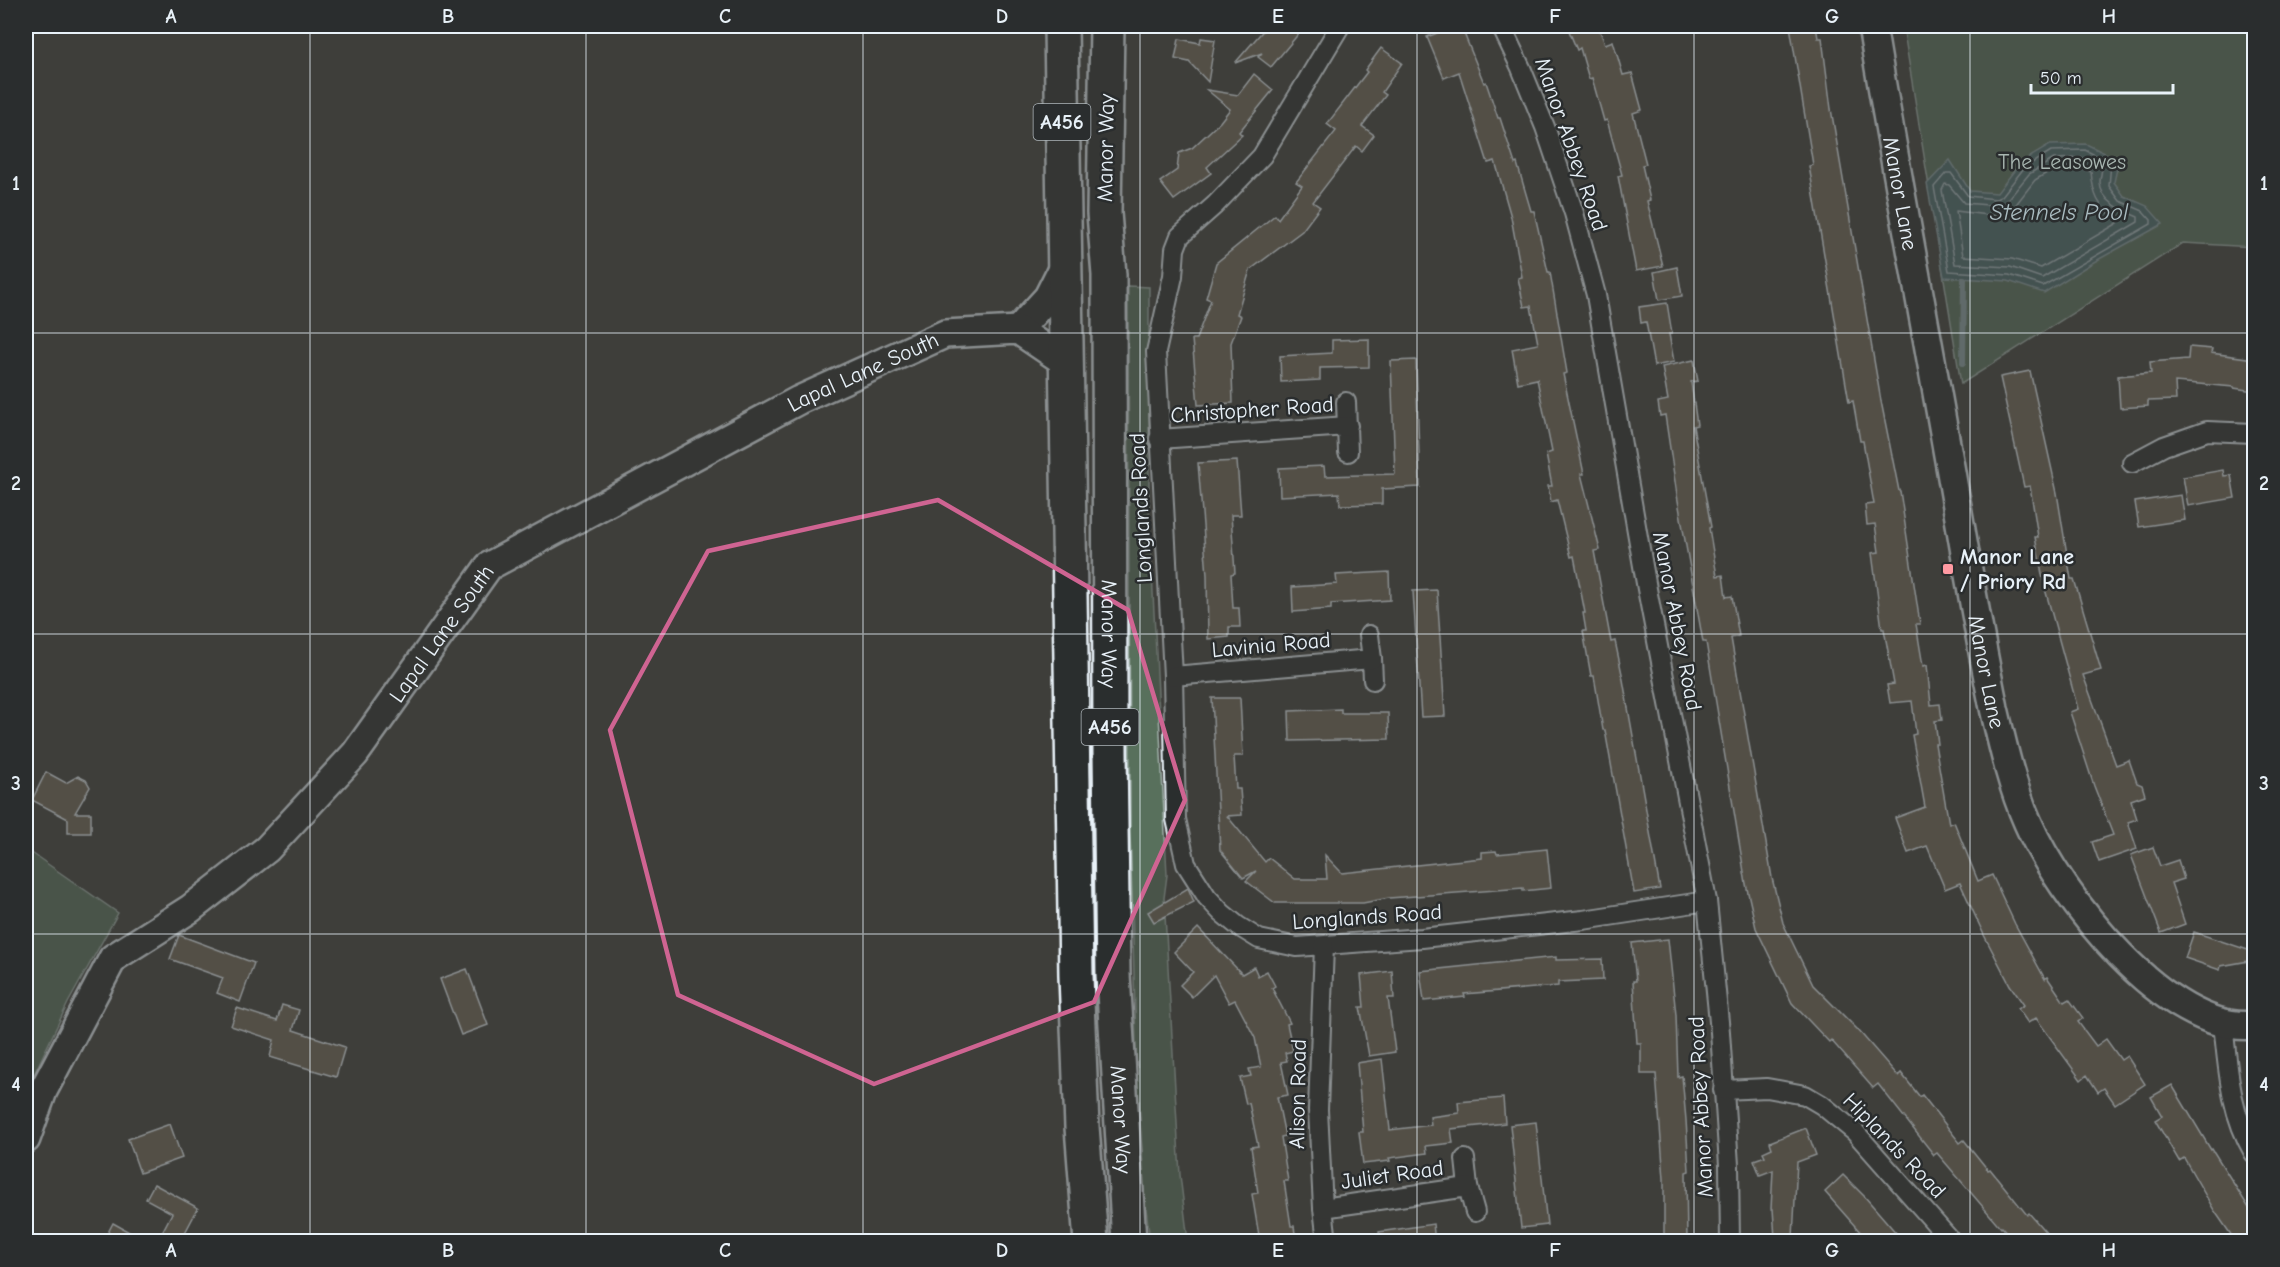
<svg xmlns="http://www.w3.org/2000/svg" width="2280" height="1267" font-family="'Comic Neue',sans-serif">
<style>
.green{fill:#596f5b;stroke:#a0b0aa;stroke-width:1.5}
.water{fill:#4b6a6c;stroke:#8aa0a4;stroke-width:1.5}
.lines{fill:none;stroke-linecap:round;stroke-linejoin:round}
.shore{stroke:#a9bbc0;stroke-width:1.5}
.stream{stroke:#8aa0a4;stroke-width:6}
.building{fill:#6e6556;stroke:#e8f1f8;stroke-width:1.5}
.street-casing{stroke:#e8f1f8;stroke-width:22}
.secondary-casing{stroke:#e8f1f8;stroke-width:32}
.highway-casing{stroke:#e8f1f8;stroke-width:38}
.street{stroke:#2a2d2e;stroke-width:18}
.secondary{stroke:#2a2d2e;stroke-width:27}
.highway{stroke:#2a2d2e;stroke-width:33}
.marked{fill:none;stroke:#cf6492;stroke-width:4.5;stroke-linejoin:round}
.grid{fill:none;stroke:#e8f1f8;stroke-width:1.5;stroke-opacity:0.55}
.poi-dot{fill:#ff9aa2;stroke:#2a2d2e;stroke-width:2}
.labels{text-anchor:middle;stroke-width:5;stroke-linejoin:round;paint-order:stroke}
.shield{fill:#2a2d2e;stroke:#afb6bb;stroke-width:1.5}
.shield-label{font-size:21px;font-weight:bold;fill:#e8f1f8}
.street-label{font-size:22px;fill:#e8f1f8;stroke:#2a2d2e}
.park-label{font-size:22px;fill:#a8b6b1;stroke:#2a2d2e}
.poi-label{font-size:22px;font-weight:bold;fill:#e8f1f8;stroke:#2a2d2e;text-anchor:start}
.water-label{font-size:24px;font-style:italic;fill:#a9bbc0;stroke:#2a2d2e}
.neatline{fill:none;stroke:#e8f1f8;stroke-width:2}
.grid-label{font-size:20px;text-anchor:middle;font-weight:bold;fill:#e8f1f8}
</style>
<rect width="100%" height="100%" fill="#3e3e3a"/>
<filter id="ink" filterUnits="userSpaceOnUse"><feTurbulence type="fractalNoise" baseFrequency=".0167" numOctaves="2"/><feDisplacementMap in="SourceGraphic" scale="12" xChannelSelector="R" yChannelSelector="G"/><feConvolveMatrix kernelMatrix="1 2 1 2 8 2 1 2 1" color-interpolation-filters="sRGB"/></filter>
<g filter="url(#ink)">
<g class="green">
<path d="M1903 26H2254V247L2183 243 1961 384Z"/>
<path d="M1128 286 1149 287V512L1167 875 1164 898 1180 1175 1188 1241H1150L1139 1152 1130 832Z"/>
<path d="M26 849 118 913 68 1003 26 1091Z"/>
</g>
<path class="water" d="M2086 144 2119 160 2114 182 2124 196 2147 206 2163 224 2092 263 2044 293 2008 281 1944 277 1927 184 1950 160 1970 191 1997 193 2020 163 2050 145Z"/>
<g class="lines">
<g class="shore">
<path d="M2085 150 2111 163 2109 186 2120 201 2143 211 2151 220V224L2043 286 2009 275 1949 271 1934 187 1946 173H1951L1968 196 1996 199 2002 196 2024 168 2051 151Z"/>
<path d="M2083 158 2102 167C2102 172 2100 177 2100 182 2100 201 2123 211 2138 217V222L2042 278 2010 267 1955 264 1942 190 1945 184 1949 185 1964 203 2001 206 2007 201 2029 174 2054 159Z"/>
<path d="M2057 167H2081L2091 172C2093 193 2097 208 2118 219V223L2041 268 2012 259 1963 256 1956 211 1995 216 2007 213 2014 207 2035 180Z"/>
</g>
<path class="stream" d="M1963 363 1964 279"/>
</g>
<g class="building">
<path d="M1267 26H1305L1271 67 1258 57 1262 53 1235 63Z"/>
<path d="M1455 26H1461L1484 83 1486 82 1498 118H1500L1515 164 1517 163 1531 211H1534L1548 272H1550L1567 373 1563 374 1584 474H1581L1600 550 1594 551 1611 642 1615 641 1622 674 1660 889 1634 893 1605 730H1603L1594 676H1591L1583 631H1586L1583 613H1585L1574 556 1571 557 1557 500 1551 502 1548 486H1552L1546 454 1552 452 1537 379 1518 383 1512 349 1538 344 1531 306 1524 307 1518 278 1522 277 1511 217 1495 161 1488 163 1459 72 1444 78 1427 37Z"/>
<path d="M1567 26H1598L1605 44 1613 41 1623 75 1632 73 1642 110 1633 113 1646 164 1642 165 1650 200 1647 201 1663 266 1636 271 1618 176 1622 175 1607 120 1604 121 1592 78 1589 79 1580 48 1577 50Z"/>
<path d="M1790 26H1816L1818 38H1822L1831 109 1881 401 1899 491H1900L1920 624H1916L1923 666 1927 665 1931 705 1940 704 1942 720 1935 721 1938 744H1935L1949 824 1954 822 1978 881 1992 875 2015 924 2045 979 2047 977 2064 1002 2069 999 2083 1018 2078 1022 2096 1046 2106 1039 2121 1060 2127 1056 2145 1084 2115 1104 2104 1088 2098 1092 2087 1075 2081 1080 2036 1018 2028 1023 2018 1009 2024 1005 2010 985 1984 935 1960 883 1945 889 1927 846 1908 853 1895 818 1925 807 1912 735 1916 734 1912 701 1890 703 1887 685 1894 684 1884 629H1882L1872 553 1879 552 1875 524 1867 525 1865 505 1874 504 1863 441H1860L1853 401 1849 402 1809 166 1813 165Z"/>
<path d="M1201 38 1215 40 1208 82 1189 62 1175 59 1179 39 1200 43Z"/>
<path d="M1381 48 1402 63 1382 92 1386 95 1362 126 1374 135 1362 151 1356 146 1313 202 1320 207 1302 231 1250 270 1237 314 1241 316 1231 343 1233 403 1198 405 1192 339H1196L1211 300 1206 298 1216 263 1275 215 1278 219 1302 186 1296 182 1336 131 1327 124 1367 72 1365 70Z"/>
<path d="M1254 74 1273 90 1239 132 1242 135 1207 167 1211 173 1174 200 1160 182 1177 170 1179 153 1192 148 1220 122 1230 109 1207 90 1238 95Z"/>
<path d="M1677 267 1682 296 1659 300 1654 272Z"/>
<path d="M1667 303 1672 334H1669L1674 362 1654 366 1646 322 1641 323 1639 307Z"/>
<path d="M1369 339V367L1320 368V380L1281 382 1280 356 1332 353V340Z"/>
<path d="M2189 347 2212 349 2211 353 2254 359V391L2234 388V387L2175 382 2176 400 2148 401V406L2120 408 2118 376 2151 373 2150 362 2188 359Z"/>
<path d="M1416 360 1420 487 1382 489V504L1340 505 1339 493 1280 496 1279 468 1324 466 1325 476 1395 474 1391 361Z"/>
<path d="M1694 360 1698 381 1691 382 1697 425 1693 426 1711 527 1709 528 1717 576 1723 575 1726 597 1732 596 1739 636 1731 638 1772 878 1783 923 1813 985 1858 1030 1898 1076 1901 1073 1920 1097 1922 1095 1960 1143 1964 1140 1988 1170 1990 1169 2027 1215 2029 1213 2054 1242H2015L2002 1227 2001 1228 1937 1153 1934 1155 1878 1084 1873 1088 1831 1040 1829 1042 1792 1003 1756 928 1746 884 1706 642H1703L1677 495 1665 415 1660 416 1658 402 1668 400 1662 367Z"/>
<path d="M2030 371 2057 493 2071 579H2074L2101 670 2083 675 2116 765 2129 760 2137 783 2142 785 2145 795 2131 800 2137 819 2128 822 2137 849 2099 862 2092 842 2113 835 2094 786 2070 712 2078 709 2044 585 2035 537H2038L2030 486 2024 487 2000 377Z"/>
<path d="M1237 461 1241 515H1231L1235 573 1231 574 1233 608H1239L1240 627H1229V637L1208 639 1207 575 1198 463Z"/>
<path d="M2223 470 2224 476 2231 475 2235 498 2188 506 2183 477Z"/>
<path d="M2181 495 2185 520 2139 527 2135 502Z"/>
<path d="M1389 572 1390 600 1331 604V609L1293 612 1292 587 1337 584 1336 575Z"/>
<path d="M1437 590 1445 716 1421 717 1413 591Z"/>
<path d="M1212 698H1240L1243 756H1234L1236 789H1240L1242 815 1227 816 1265 862 1269 858 1295 879H1327L1325 855 1342 873 1482 858V852L1496 851 1497 854 1547 849 1551 888 1523 891V888L1389 898 1363 903H1275L1246 881 1256 871 1243 878 1220 850Z"/>
<path d="M1341 709V713H1388L1389 739 1290 741 1289 711Z"/>
<path d="M46 772 66 783 78 776 86 780 90 787 75 813H91V833H68V819L32 800Z"/>
<path d="M2153 847 2160 866 2178 860 2184 879 2171 883 2185 924 2161 933 2131 855Z"/>
<path d="M1188 888 1194 902 1154 922 1148 912Z"/>
<path d="M1198 928 1242 974 1254 967 1258 976 1267 971 1275 986 1272 988 1290 1023 1287 1024 1293 1051 1285 1053 1287 1061 1281 1062 1288 1095 1277 1097 1285 1136 1281 1137 1288 1181H1284L1291 1226H1294L1296 1242H1260L1252 1194 1258 1193 1251 1147 1258 1146 1249 1103 1246 1104 1240 1078 1251 1076 1249 1069 1261 1067 1255 1038 1235 1000 1229 1003 1214 975 1192 997 1180 985 1193 972 1174 952Z"/>
<path d="M2194 932 2254 952V960L2221 966 2220 970 2185 958Z"/>
<path d="M179 935 254 963 240 1002 217 993 223 978 170 959Z"/>
<path d="M1668 939 1676 1015 1678 1077 1682 1076 1686 1120 1689 1171 1686 1172 1687 1242H1664V1179L1656 1074H1641V1043H1637L1633 981H1636L1632 943Z"/>
<path d="M1556 957V960L1602 959 1603 980 1558 982V986L1464 994 1465 997 1424 1001 1420 971Z"/>
<path d="M467 969 488 1025 461 1035 440 979Z"/>
<path d="M1392 971 1394 998H1388L1395 1052 1369 1056 1360 1007H1364L1361 975Z"/>
<path d="M282 1005 299 1010 293 1030 345 1047 336 1077 270 1057 274 1040 231 1026 237 1008 277 1021Z"/>
<path d="M1382 1059 1390 1130 1431 1125 1430 1117 1459 1113 1458 1102 1503 1098 1505 1123 1451 1129 1453 1143 1426 1146 1427 1153 1389 1158 1390 1161 1363 1164 1359 1132H1363L1357 1063Z"/>
<path d="M2172 1085 2211 1150 2212 1149 2254 1216V1242H2236L2214 1210 2184 1158 2179 1161 2155 1120 2162 1116 2151 1097Z"/>
<path d="M1536 1122 1547 1225 1521 1228 1510 1125Z"/>
<path d="M170 1124 182 1158 140 1173 128 1139Z"/>
<path d="M1806 1128 1816 1155 1797 1162 1793 1237 1775 1238 1773 1209H1771L1773 1170 1760 1175 1754 1160 1765 1156 1763 1152 1772 1148 1770 1142Z"/>
<path d="M1843 1175 1865 1197 1904 1242H1869L1825 1192Z"/>
<path d="M154 1184 198 1208 180 1242H157L172 1213 146 1199Z"/>
<path d="M113 1223 147 1242H103Z"/>
<path d="M1433 1224 1435 1242H1380L1379 1232Z"/>
</g>
<g class="lines">
<g class="street-casing">
<g id="street">
<path d="M1340 26 1262 156 1215 205 1180 236 1175 249 1173 276 1156 352 1173 676 1176 819 1186 864 1207 897 1222 913 1238 926 1259 939 1297 947 1422 938 1583 920 1707 901"/>
<path d="M1501 26 1521 68 1545 127 1574 213 1596 295 1647 589 1707 901 1720 1032 1729 1165 1730 1242"/>
<path d="M1346 402 1348 452"/>
<path d="M1159 439 1348 426"/>
<path d="M2132 463 2164 446 2207 431 2254 433"/>
<path d="M1372 659 1373 680"/>
<path d="M1173 676 1372 659 1369 635"/>
<path d="M1324 946 1318 1110 1323 1208 1327 1242"/>
<path d="M2223 1023C2228 1069 2230 1113 2254 1153"/>
<path d="M1723 1090 1767 1088 1805 1095 1822 1105 1855 1132 1952 1242"/>
<path d="M1465 1159 1468 1187 1475 1212"/>
<path d="M1323 1208 1468 1187"/>
</g>
</g>
<g class="secondary-casing">
<g id="secondary">
<path id="s1" d="M1872 26C1899 190 1931 354 1959 518 1970 582 1981 645 1994 708 2003 747 2012 787 2028 823 2059 895 2167 1035 2254 1025"/>
<path d="M1018 330 1048 297 1065 263"/>
<path id="s2" d="M26 1139 43 1091 113 958 190 909 267 849 355 754 489 566 799 400 945 334 1018 330 1068 364"/>
</g>
</g>
<g class="highway-casing">
<g id="highway">
<path d="M1061 26 1076 976 1082 1127 1091 1242"/>
<path id="s3" d="M1107 26 1104 213 1109 275 1110 753 1113 975 1129 1242"/>
</g>
</g>
<use href="#street" class="street"/>
<use href="#secondary" class="secondary"/>
<use href="#highway" class="highway"/>
</g>
</g>
<path d="M0 0H2280V1267H0ZM938 500 1128 610 1185 800 1094 1002 874 1084 678 995 610 730 708 551Z" fill="#3e3e3a" fill-opacity=".55" fill-rule="evenodd"/>
<path class="marked" d="M938 500 1128 610 1185 800 1094 1002 874 1084 678 995 610 730 708 551Z"/>
<path class="grid" d="M310 26V1242M586 26V1242M863 26V1242M1140 26V1242M1417 26V1242M1694 26V1242M1970 26V1242M26 333H2254M26 634H2254M26 934H2254"/>
<rect class="poi-dot" x="1942" y="563" width="12" height="12" rx="3"/>
<g class="labels">
<g class="shield">
<rect x="1033.5" y="104" width="57" height="36" rx="4.5"/>
<rect x="1081.5" y="709" width="57" height="36" rx="4.5"/>
</g>
<g class="shield-label">
<text x="1062" y="129">A456</text>
<text x="1110" y="734">A456</text>
</g>
<g class="street-label">
<text transform="translate(1572 144) rotate(71)" y="8">Manor Abbey Road</text>
<text transform="translate(1105 148) rotate(-89)" y="8">Manor Way</text>
<text dy="8" stroke="none"><textPath href="#s1" startOffset="170">Manor Lane</textPath></text>
<text dy="8" stroke="none"><textPath href="#s2" startOffset="1172">Lapal Lane South</textPath></text>
<text transform="translate(1252 409) rotate(-4)" y="8">Christopher Road</text>
<text transform="translate(1140 508) rotate(-93)" y="8">Longlands Road</text>
<text transform="translate(1678 621) rotate(79)" y="8">Manor Abbey Road</text>
<text dy="8" stroke="none"><textPath href="#s3" startOffset="608">Manor Way</textPath></text>
<text dy="8" stroke="none"><textPath href="#s2" startOffset="668">Lapal Lane South</textPath></text>
<text transform="translate(1271 644) rotate(-5)" y="8">Lavinia Road</text>
<text dy="8" stroke="none"><textPath href="#s1" startOffset="656">Manor Lane</textPath></text>
<text transform="translate(1367 916) rotate(-4)" y="8">Longlands Road</text>
<text transform="translate(1297 1094) rotate(-89)" y="8">Alison Road</text>
<text transform="translate(1700 1107) rotate(-93)" y="8">Manor Abbey Road</text>
<text dy="8" stroke="none"><textPath href="#s3" startOffset="1094">Manor Way</textPath></text>
<text transform="translate(1895 1145) rotate(46)" y="8">Hiplands Road</text>
<text transform="translate(1392 1174) rotate(-8)" y="8">Juliet Road</text>
</g>
<g class="park-label">
<text x="2062" y="169">The Leasowes</text>
</g>
<g class="poi-label">
<text x="1960" y="564">Manor Lane<tspan x="1960" dy="25">/ Priory Rd</tspan></text>
</g>
<g class="water-label">
<text x="2059" y="220">Stennels Pool</text>
</g>
</g>
<rect width="2280" height="1267" fill="none" stroke="#2a2d2e" stroke-width="66"/>
<path d="M2031 84v9h142v-9" fill="none" stroke="#e8f1f8" stroke-width="3"/>
<text x="2040" y="84" font-size="18" fill="#e8f1f8" stroke="#2a2d2e" stroke-width="4.5" paint-order="stroke">50 m</text>
<rect x="33" y="33" width="2214" height="1201" class="neatline"/>
<g class="grid-label">
<text x="171" y="23">A</text>
<text x="448" y="23">B</text>
<text x="725" y="23">C</text>
<text x="1002" y="23">D</text>
<text x="1278" y="23">E</text>
<text x="1555" y="23">F</text>
<text x="1832" y="23">G</text>
<text x="2109" y="23">H</text>
<text x="16" y="190">1</text>
<text x="2264" y="190">1</text>
<text x="16" y="490">2</text>
<text x="2264" y="490">2</text>
<text x="16" y="790">3</text>
<text x="2264" y="790">3</text>
<text x="16" y="1091">4</text>
<text x="2264" y="1091">4</text>
<text x="171" y="1257">A</text>
<text x="448" y="1257">B</text>
<text x="725" y="1257">C</text>
<text x="1002" y="1257">D</text>
<text x="1278" y="1257">E</text>
<text x="1555" y="1257">F</text>
<text x="1832" y="1257">G</text>
<text x="2109" y="1257">H</text>
</g>
</svg>
